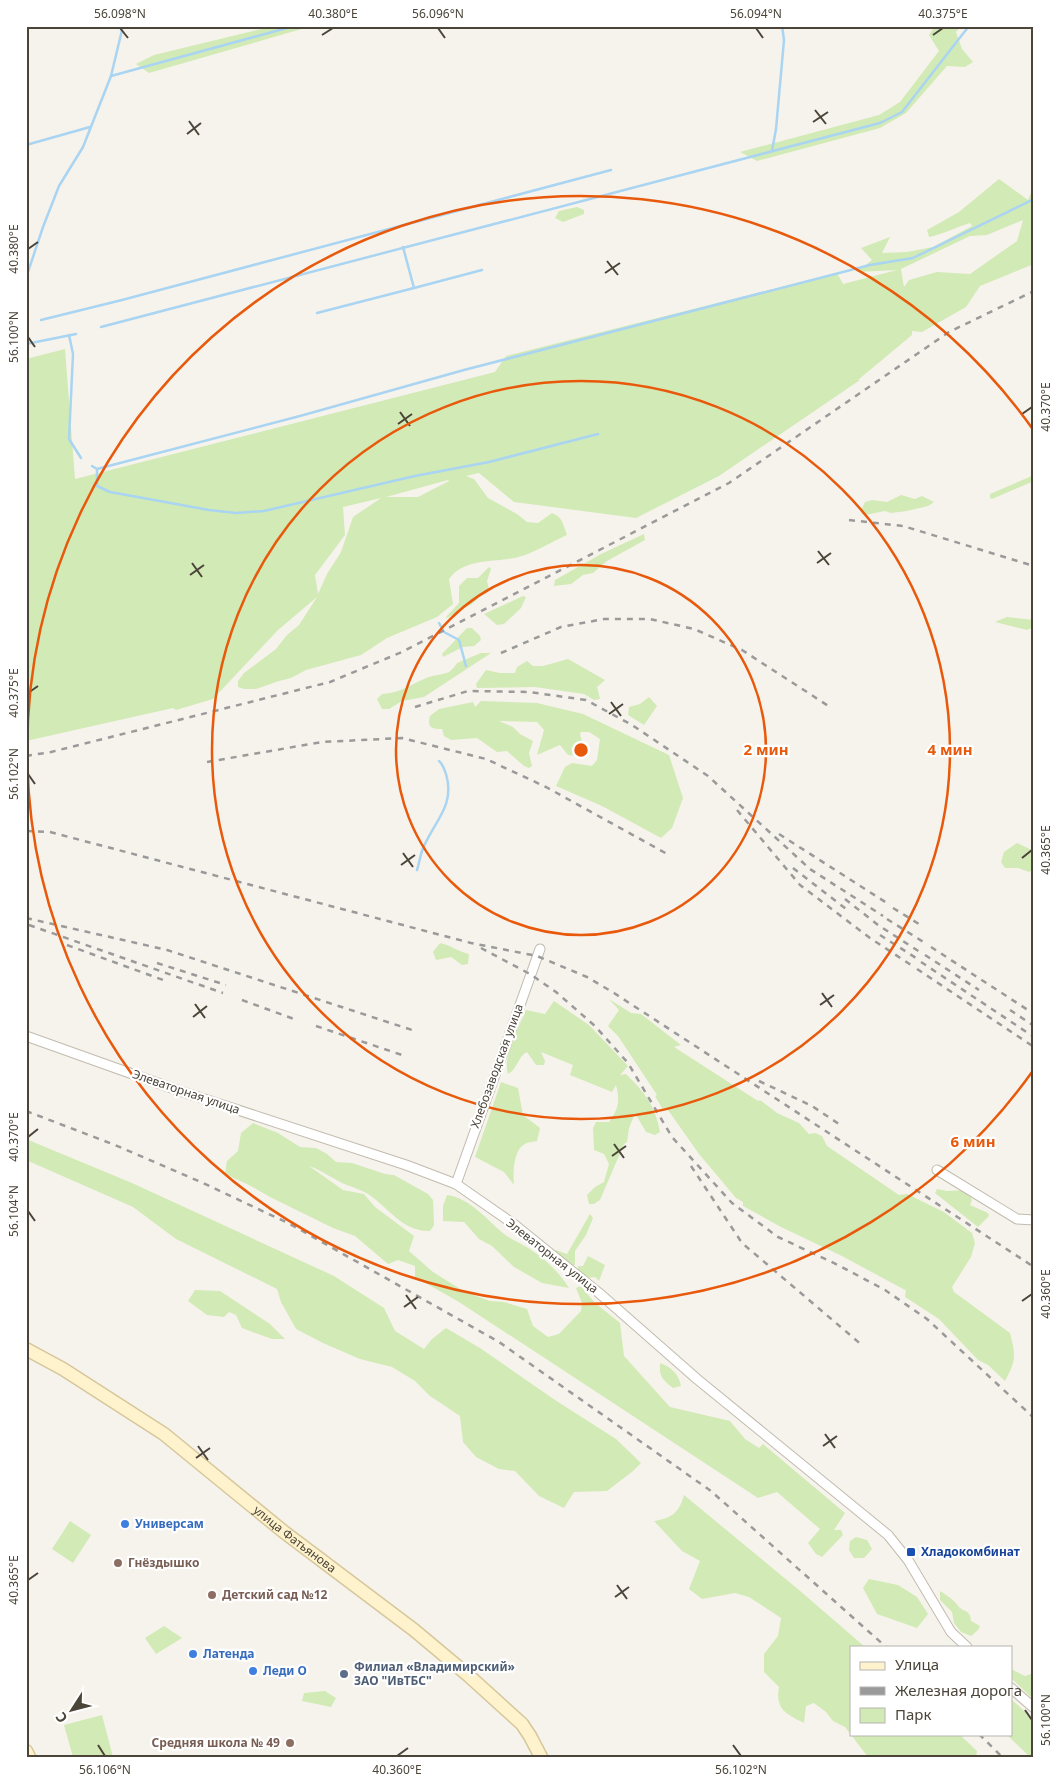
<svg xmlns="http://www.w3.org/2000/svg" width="1060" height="1783" font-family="'Noto Sans',sans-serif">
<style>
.green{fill:#d2eab5;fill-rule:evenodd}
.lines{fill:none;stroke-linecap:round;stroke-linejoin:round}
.stream{stroke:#a9d4f2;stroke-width:2.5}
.street-casing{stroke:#c2bbae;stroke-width:11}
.secondary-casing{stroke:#d6c79b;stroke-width:15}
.street{stroke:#fff;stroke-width:9}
.secondary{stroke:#fff3cd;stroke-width:12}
.rail{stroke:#9a9a9a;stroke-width:2.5;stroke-dasharray:6 6;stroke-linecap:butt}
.ticks{fill:none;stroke:#4b4439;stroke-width:2}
.ring{fill:none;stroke:#e8590c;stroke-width:2.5}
.shop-dot{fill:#3f7fe0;stroke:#fff;stroke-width:2}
.transit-dot{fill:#1a4fb4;stroke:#fff;stroke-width:2}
.education-dot{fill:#8d6e63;stroke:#fff;stroke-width:2}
.service-dot{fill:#5c6f8a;stroke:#fff;stroke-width:2}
.labels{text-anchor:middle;stroke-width:4.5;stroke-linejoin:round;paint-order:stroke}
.street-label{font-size:12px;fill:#4b4439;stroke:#fff}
.shop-label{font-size:12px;font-weight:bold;fill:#366cbe;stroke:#fff;text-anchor:start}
.transit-label{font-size:12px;font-weight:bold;fill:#164399;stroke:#fff;text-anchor:start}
.education-label{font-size:12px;font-weight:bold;fill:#785e54;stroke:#fff;text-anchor:start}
.service-label{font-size:12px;font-weight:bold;fill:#4e5e75;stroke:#fff;text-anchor:start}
.centre{fill:#e8590c;stroke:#fff;stroke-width:2.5}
.ring-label{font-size:15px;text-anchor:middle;font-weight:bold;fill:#e8590c;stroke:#fff;stroke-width:4.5;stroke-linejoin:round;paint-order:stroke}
.neatline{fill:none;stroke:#4b4439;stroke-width:2}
.ticks-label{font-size:12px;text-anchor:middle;fill:#4b4439}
</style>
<rect width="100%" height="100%" fill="#f6f3ec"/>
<g class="green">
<path d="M274 26H312L149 73 136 64 154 55Z"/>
<path d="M935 26H961L956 32 962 49 973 62 965 67 947 66 906 113 880 128 757 161 740 152 879 115 900 102 939 51 929 35Z"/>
<path d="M999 179 1028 200 1034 186V264L980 286 966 307 922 332 912 331V335L858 380H860L719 476 636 518 514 502 479 473 466 476 474 479 488 498 517 514 527 522 538 523 552 513C563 517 563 525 567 535 553 541 539 550 525 555 502 564 466 555 449 579L453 604 437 617 387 638 361 655 306 670 291 678 279 681 256 689H244L238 687V681L244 673 276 649 287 635 299 625 317 597 278 630 213 699 176 710 173 708 26 741V359L65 349 75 479 495 372 506 356 837 273 843 284 897 270 856 272 872 260 861 248 890 237 882 253 907 252 933 247 972 226 970 223C956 227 944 234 929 237L927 230 959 212ZM1023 220 1017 241 970 274 937 272 909 280 904 287 901 269 970 236 987 235ZM449 481 418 497H386L448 480ZM381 498 353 517 341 552 327 574 318 594 315 575 345 535 343 507Z"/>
<path d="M577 207 584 210V214L563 222 555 218 559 211Z"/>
<path d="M1034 475V481L992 499 990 498V494Z"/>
<path d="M901 495 915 499 922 496 934 502 928 506 907 511 891 513 885 511 865 515 862 514 861 510 865 502 872 500 887 502Z"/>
<path d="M644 534 645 540 607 561 593 573 583 575 571 584 554 586 555 580 601 554Z"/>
<path d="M489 567 491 569 487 581 489 589 472 604 447 618 446 617 459 603V586L467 578H478Z"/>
<path d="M523 596 526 597 521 608 504 624 497 625 484 614Z"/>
<path d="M1007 617 1034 620V627L1027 630 995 622Z"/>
<path d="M467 628H472L480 636 481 640 474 646 463 647 443 657 442 654Z"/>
<path d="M481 653H491L424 697 402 701 389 709H382L377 699 382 694C401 693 410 685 426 678 433 675 442 675 449 672 453 669 455 666 457 663Z"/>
<path d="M568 659 605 680 597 687 600 699 594 700 584 694 535 687 477 688 476 684 486 670 500 673H515L517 667 527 661 533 666H543Z"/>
<path d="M649 697 657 706 644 725 628 715 629 707 640 704Z"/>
<path d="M481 701 537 703 583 714 669 755 683 798 672 828 661 838 602 806 556 786 565 767 572 763 592 766 597 760 600 739 589 732H581L580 734 584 750C579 756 576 756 568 755L560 745 537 755 544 730 537 722 499 721 513 727 520 734 533 741 529 753 532 766 529 768 524 766 507 751 497 752 477 738 451 740 444 736 442 729C431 729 427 727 430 716L439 709 473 702 475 707Z"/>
<path d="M1017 843 1034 851V869L1029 872 1018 868H1005L1001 862 1004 852Z"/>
<path d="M440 943C451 945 456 951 469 954L468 964 462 965 451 957 436 960 433 952Z"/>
<path d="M609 999 631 1013 641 1014 681 1045 674 1047 758 1101 760 1100 777 1113 799 1123 809 1134 815 1133 822 1136 827 1146 899 1195 907 1194 944 1212 972 1233 975 1243 971 1257 952 1287 954 1292 1010 1333C1016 1356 1016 1361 1005 1381L988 1365 978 1360 939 1319 905 1297 906 1289 905 1290 842 1256 781 1227 743 1206V1202L736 1198 699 1154 668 1110 662 1108 655 1096 657 1095 618 1036 608 1026 619 1010Z"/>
<path d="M554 1001 589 1025 628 1066 620 1075 626 1074C645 1093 655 1105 660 1132L655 1135 646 1132 635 1113 629 1128 627 1142 624 1144 600 1200 594 1204H589L587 1195 595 1187 604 1182 609 1164 604 1154 594 1150 593 1128 596 1122H609C619 1109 620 1100 616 1085L612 1092 570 1075 573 1065 541 1052 545 1061 544 1065H536L527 1052C518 1056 517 1070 508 1074 502 1056 519 1028 526 1010L545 1014Z"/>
<path d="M501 1082 518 1088 523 1115 540 1128 537 1141C534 1142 528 1142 525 1144 513 1150 513 1174 514 1185L504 1172 475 1157Z"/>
<path d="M253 1123 278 1133 300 1147 316 1148 327 1154 336 1162 352 1163 385 1174 394 1175 428 1194 433 1200 434 1225 430 1231C403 1232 389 1208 368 1194 361 1190 355 1188 347 1185 334 1180 322 1170 309 1166L343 1190 364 1194 375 1207 414 1236 409 1251 433 1272 465 1292 490 1301 504 1302 527 1309 533 1326 548 1337 559 1334 581 1311 582 1303 576 1288 581 1286 594 1302 620 1323 624 1356 670 1407 730 1421 745 1439 759 1448 763 1444 845 1513 834 1530H841L843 1535 822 1557 816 1554 808 1543 820 1529 777 1492 758 1498 459 1302 415 1277V1266L398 1260 388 1264 355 1236 333 1228 270 1197 249 1185 225 1174 227 1161 238 1151 241 1133Z"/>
<path d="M26 1139 132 1183 334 1276 384 1308 395 1331 424 1349 432 1339 446 1328 480 1348 555 1400 616 1439 641 1463 633 1471 607 1491 574 1492 564 1508 539 1496 515 1471 499 1469 476 1457 463 1442 460 1416 430 1396 415 1381 392 1367 360 1359 323 1343 296 1329 281 1302 277 1289 176 1239 133 1207 26 1160Z"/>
<path d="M937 1189 947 1191 967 1190 972 1200 970 1205 988 1213 989 1216 978 1227 935 1193Z"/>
<path d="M447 1195C470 1198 487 1220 504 1234 513 1241 525 1245 534 1252 548 1261 560 1274 569 1288L542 1283 514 1267 492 1246 479 1239 464 1222 443 1221V1206Z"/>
<path d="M590 1214 593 1218 586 1235 575 1251V1265H567L554 1256 556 1250 567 1254Z"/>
<path d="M588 1256 605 1265 599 1281 595 1277 588 1278 578 1272V1266H583Z"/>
<path d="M195 1290 220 1291 270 1324 285 1339H272L242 1328 236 1315 229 1312 224 1317 207 1315 188 1301Z"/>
<path d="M660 1363C671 1367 679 1374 681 1386L673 1388C663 1380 659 1377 660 1363Z"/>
<path d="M684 1495 799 1590 865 1647H851V1734H959L977 1751 976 1757H868L845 1727 833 1721 826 1712 814 1703 806 1706 804 1723C786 1714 775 1709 779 1687L764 1672V1654L778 1636 781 1618 749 1597 735 1593 702 1599 689 1589 700 1561 682 1551 654 1521C672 1518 679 1513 684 1495Z"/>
<path d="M70 1521 91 1535 73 1563 52 1549Z"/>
<path d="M856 1537 867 1540 872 1549 864 1558H854L849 1550 850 1541Z"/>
<path d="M869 1579 898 1585 917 1597 928 1614 917 1628 877 1614 863 1588Z"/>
<path d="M940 1591C948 1596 954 1600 959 1607 965 1613 970 1609 971 1621L980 1626 978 1630 971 1636 961 1632 954 1623 952 1612 940 1600Z"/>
<path d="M164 1626 182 1638 156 1654 145 1638Z"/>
<path d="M1011 1669 1025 1676 1034 1673V1700L1011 1678Z"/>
<path d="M325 1691 336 1698 331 1707 302 1701 304 1693Z"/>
<path d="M1011 1699 1034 1720V1757H1030L1006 1734H1011Z"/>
<path d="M102 1715 113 1757H73L64 1725Z"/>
</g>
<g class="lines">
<g class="stream">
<path d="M111 76 294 26"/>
<path d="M26 145 90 127"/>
<path d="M772 151 776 129 784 40 782 26"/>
<path d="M403 247 414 288 482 270"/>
<path d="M26 278 43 227 59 186 83 147 111 76 123 26"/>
<path d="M317 313 414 288"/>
<path d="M41 320 122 300 611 170"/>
<path d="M101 327 880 123 902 112 969 26"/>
<path d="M69 335 73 354 69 439 81 458"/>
<path d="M26 344 76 334"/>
<path d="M92 466 97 469 300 416 464 370 870 265 913 258 1034 199"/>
<path d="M97 469V486L110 492 209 510 236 513 264 511 415 476 489 462 598 434"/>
<path d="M439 623 444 632 459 640 466 666"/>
<path d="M417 870C419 864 420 857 422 851 432 823 456 807 446 774 444 769 443 764 439 761"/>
</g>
<g class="street-casing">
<g id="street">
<path d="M26 1036 180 1091 406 1165 456 1184 515 1225 599 1293 697 1379 888 1535 908 1560 951 1632 967 1647"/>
<path d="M937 1170 1017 1219 1034 1220"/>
<path d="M456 1184 540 949"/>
<path d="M1011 1688 1034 1708"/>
</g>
</g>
<g class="secondary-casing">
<g id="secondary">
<path id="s1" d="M26 1349 63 1369 164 1434 284 1532 414 1630 469 1676 522 1724 530 1736 541 1757"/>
<path d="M26 1751 29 1757"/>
</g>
</g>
<use href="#street" class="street"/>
<use href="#secondary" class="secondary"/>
<g class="rail">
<path d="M849 520 903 526 1034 566"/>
<path d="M501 653 561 627 604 619H650L694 629 742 650 830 707"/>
<path d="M415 707 468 691 529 692 586 700 632 725 708 776 810 869 883 916"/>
<path d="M26 756 51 752 330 682 402 652 729 483 949 332 1034 291"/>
<path d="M207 762 322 742 402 738 486 759 546 787 669 855"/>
<path d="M737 810 800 885 870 938 911 965"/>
<path d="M26 831 50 832 471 943 537 956 587 977 614 993 1034 1267"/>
<path d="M779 834 890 905"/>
<path d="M793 868 850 912"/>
<path d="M845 899 878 925 920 952"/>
<path d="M893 908 919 924"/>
<path d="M26 918 167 950 412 1030"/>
<path d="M887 919 925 943"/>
<path d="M29 925 223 993"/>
<path d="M880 935 916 958"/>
<path d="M67 945 166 981"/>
<path d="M931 947 1034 1014"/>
<path d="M481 948 530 974 556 992 595 1026 628 1063 672 1137 732 1203 778 1237 838 1265 885 1290 927 1319 1034 1418"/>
<path d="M925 955 979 990"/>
<path d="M921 962 1034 1037"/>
<path d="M157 963 226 985"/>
<path d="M917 969 1034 1047"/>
<path d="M242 1000 294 1019"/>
<path d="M1010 1010 1034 1026"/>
<path d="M316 1026 405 1056"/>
<path d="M759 1081 812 1106 842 1126"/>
<path d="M26 1111 115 1145 203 1183 290 1224 499 1342 711 1491 886 1647"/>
<path d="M691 1166 742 1243 863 1346"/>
<path d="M979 1734 1002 1757"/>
</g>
</g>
<path class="ticks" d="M120 28 128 38M438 28 445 38M756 28 763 38M322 35 333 28M933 35 943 28M815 110 826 124M189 121 199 135M813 122 828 112M187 134 201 123M28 249 38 242M607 261 618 275M605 273 620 263M28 337 35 347M400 412 410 426M1022 414 1032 407M398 424 412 414M818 551 829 565M192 563 202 577M817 563 831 553M190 575 204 565M28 693 38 686M611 702 621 716M609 714 623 704M28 774 35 784M403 853 413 867M1022 858 1032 850M401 865 415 855M822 993 832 1007M195 1004 205 1018M820 1005 834 995M193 1017 207 1006M28 1137 38 1129M614 1144 624 1158M612 1156 626 1146M28 1211 35 1221M406 1295 416 1309M1022 1301 1032 1294M404 1307 418 1297M825 1434 835 1448M198 1446 208 1460M823 1446 837 1436M196 1458 210 1448M28 1580 38 1573M617 1585 627 1599M615 1597 629 1587M1025 1710 1032 1720M98 1745 105 1756M733 1745 741 1756M397 1756 408 1748"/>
<g class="ring">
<circle cx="581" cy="750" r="185"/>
<circle cx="581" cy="750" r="369"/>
<path d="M1032 1072A554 554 0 1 1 1032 428"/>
</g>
<g class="shop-dot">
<circle cx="125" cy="1524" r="5"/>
<circle cx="193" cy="1654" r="5"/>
<circle cx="253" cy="1671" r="5"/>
</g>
<rect class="transit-dot" x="906" y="1547" width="10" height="10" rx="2.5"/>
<g class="education-dot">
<circle cx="118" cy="1563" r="5"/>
<circle cx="212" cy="1595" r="5"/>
<circle cx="290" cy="1743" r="5"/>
</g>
<circle class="service-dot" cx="344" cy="1674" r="5"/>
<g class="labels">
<g class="street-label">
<text transform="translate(497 1066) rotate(-70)" y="4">Хлебозаводская улица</text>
<text transform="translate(186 1092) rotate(19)" y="4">Элеваторная улица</text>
<text transform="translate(552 1256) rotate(38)" y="4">Элеваторная улица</text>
<text dy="4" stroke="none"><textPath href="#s1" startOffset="330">улица Фатьянова</textPath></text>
</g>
<g class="shop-label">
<text x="135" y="1528">Универсам</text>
<text x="203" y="1658">Латенда</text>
<text x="263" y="1675">Леди О</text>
</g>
<g class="transit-label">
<text x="921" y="1556">Хладокомбинат</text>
</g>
<g class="education-label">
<text x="128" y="1567">Гнёздышко</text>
<text x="222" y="1599">Детский сад №12</text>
<text x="280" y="1747" text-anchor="end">Средняя школа № 49</text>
</g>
<g class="service-label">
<text x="354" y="1671">Филиал «Владимирский»<tspan x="354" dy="14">ЗАО "ИвТБС"</tspan></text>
</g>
</g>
<circle cx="581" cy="750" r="8" class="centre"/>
<g class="ring-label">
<text x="766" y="755">2 мин</text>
<text x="950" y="755">4 мин</text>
<text x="973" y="1147">6 мин</text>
</g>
<rect width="1060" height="1783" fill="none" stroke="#ffffff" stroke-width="55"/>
<rect x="850" y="1646" width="162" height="90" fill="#ffffff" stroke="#b7b4b0"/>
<rect x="860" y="1662" width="25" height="8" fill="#fff3cd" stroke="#b7b4b0"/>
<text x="895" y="1670" font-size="15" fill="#4b4439">Улица</text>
<rect x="860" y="1687" width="25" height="8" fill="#9a9a9a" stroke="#b7b4b0"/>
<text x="895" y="1696" font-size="15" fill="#4b4439">Железная дорога</text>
<rect x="860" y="1708" width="25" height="15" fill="#d2eab5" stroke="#b7b4b0"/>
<text x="895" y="1720" font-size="15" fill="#4b4439">Парк</text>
<g transform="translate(72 1710) rotate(234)" stroke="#ffffff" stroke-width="4" paint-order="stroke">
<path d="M0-4L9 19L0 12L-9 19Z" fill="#4b4439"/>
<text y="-8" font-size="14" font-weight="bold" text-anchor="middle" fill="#4b4439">С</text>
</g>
<rect x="28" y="28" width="1004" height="1728" class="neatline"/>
<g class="ticks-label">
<text x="120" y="18">56.098°N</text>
<text x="333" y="18">40.380°E</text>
<text x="438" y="18">56.096°N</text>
<text x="756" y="18">56.094°N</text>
<text x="943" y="18">40.375°E</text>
<text transform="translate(14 249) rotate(-90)" y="4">40.380°E</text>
<text transform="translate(14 337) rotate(-90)" y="4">56.100°N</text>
<text transform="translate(1046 407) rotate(-90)" y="4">40.370°E</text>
<text transform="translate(14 693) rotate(-90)" y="4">40.375°E</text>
<text transform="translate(14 774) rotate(-90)" y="4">56.102°N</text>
<text transform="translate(1046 850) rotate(-90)" y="4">40.365°E</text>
<text transform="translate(14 1137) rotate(-90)" y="4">40.370°E</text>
<text transform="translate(14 1211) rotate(-90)" y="4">56.104°N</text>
<text transform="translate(1046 1294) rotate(-90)" y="4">40.360°E</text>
<text transform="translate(14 1580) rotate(-90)" y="4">40.365°E</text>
<text transform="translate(1046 1720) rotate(-90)" y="4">56.100°N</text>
<text x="105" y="1774">56.106°N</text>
<text x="397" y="1774">40.360°E</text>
<text x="741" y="1774">56.102°N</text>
</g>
</svg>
